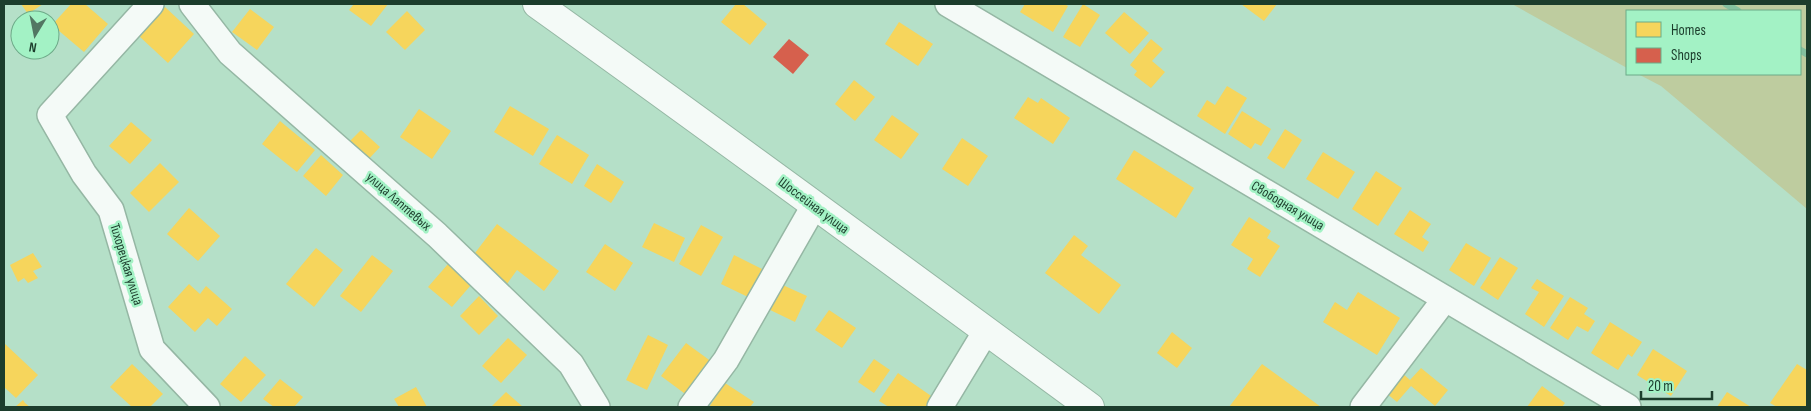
<svg xmlns="http://www.w3.org/2000/svg" width="1811" height="411" font-family="'Sofia Sans Condensed',sans-serif">
<style>
.green{fill:#becc9f}
.homes{fill:#f6d55c}
.shops{fill:#d6604d}
.lines{fill:none;stroke-linecap:round;stroke-linejoin:round}
.stream{stroke:#85c09f;stroke-width:7}
.minor-casing{stroke:#95b7a4;stroke-width:28}
.primary-casing{stroke:#95b7a4;stroke-width:30}
.minor{stroke:#f4faf7;stroke-width:25}
.primary{stroke:#f4faf7;stroke-width:28}
.labels{text-anchor:middle;stroke-width:5;stroke-linejoin:round;paint-order:stroke}
.street-label{font-size:14px;fill:#1c3d2c;stroke:#a3f2c5}
</style>
<rect width="100%" height="100%" fill="#b5e0c8"/>
<path class="green" d="M1512 4H1807V209L1661 86 1638 74H1800V11H1627V68Z"/>
<g class="homes">
<path d="M21 4H43L28 14Z"/>
<path d="M71 4H85L108 24 84 52 52 25Z"/>
<path d="M354 4H388L371 26 349 10Z"/>
<path d="M736 4H743L767 24 750 45 721 22Z"/>
<path d="M1025 4H1064L1068 6 1053 32 1020 12Z"/>
<path d="M1083 4 1100 15 1080 47 1063 37Z"/>
<path d="M1241 4H1277L1264 21Z"/>
<path d="M165 7 194 34 168 63 139 36Z"/>
<path d="M250 9 274 27 257 50 232 32Z"/>
<path d="M407 11 425 30 405 50 386 32Z"/>
<path d="M1124 12 1149 33 1130 54 1105 33Z"/>
<path d="M899 22 933 44 918 66 885 44Z"/>
<path d="M1151 39 1163 49 1152 61 1165 72 1151 88 1134 75 1137 71 1130 65Z"/>
<path d="M854 80 875 97 855 121 835 104Z"/>
<path d="M1227 86 1247 98 1225 134 1197 116 1207 100 1215 105Z"/>
<path d="M1028 97 1038 103 1041 98 1070 118 1053 144 1014 118Z"/>
<path d="M510 106 549 129 533 156 494 132Z"/>
<path d="M419 109 451 131 432 159 400 137Z"/>
<path d="M1242 111 1271 129 1261 146 1255 143 1251 149 1228 134Z"/>
<path d="M892 115 919 134 901 159 874 140Z"/>
<path d="M280 121 315 150 297 172 262 144Z"/>
<path d="M131 122 152 140 130 164 109 146Z"/>
<path d="M1285 129 1302 140 1284 169 1267 158Z"/>
<path d="M361 130 380 147 365 163 345 146Z"/>
<path d="M557 135 589 155 572 184 539 164Z"/>
<path d="M962 138 988 156 968 186 942 169Z"/>
<path d="M1134 150 1194 188 1176 218 1116 179Z"/>
<path d="M1323 152 1355 172 1338 199 1306 179Z"/>
<path d="M321 155 343 175 326 196 303 176Z"/>
<path d="M160 163 179 182 149 212 130 193Z"/>
<path d="M597 164 624 182 611 203 584 186Z"/>
<path d="M1376 171 1402 188 1378 226 1352 209Z"/>
<path d="M189 208 220 236 198 261 167 234Z"/>
<path d="M1410 210 1431 224 1422 237 1429 242 1423 252 1394 234Z"/>
<path d="M1249 217 1271 231 1267 238 1280 246 1260 277 1247 269 1253 259 1231 245Z"/>
<path d="M654 223 685 238 674 262 642 247Z"/>
<path d="M497 224 559 271 544 291 517 270 507 284 472 257Z"/>
<path d="M701 225 723 237 701 276 679 264Z"/>
<path d="M1074 235 1088 246 1081 255 1121 285 1099 314 1045 273Z"/>
<path d="M1466 243 1491 258 1474 286 1449 270Z"/>
<path d="M605 244 633 263 615 291 586 272Z"/>
<path d="M316 248 343 270 314 307 286 284Z"/>
<path d="M33 253 42 267 33 271 38 278 28 283 24 278 18 282 10 265Z"/>
<path d="M372 255 393 271 361 312 340 296Z"/>
<path d="M734 255 762 269 748 297 721 284Z"/>
<path d="M1500 257 1518 268 1498 300 1480 288Z"/>
<path d="M448 264 471 285 452 307 428 287Z"/>
<path d="M1537 279 1564 296 1544 327 1525 314 1539 292 1531 288Z"/>
<path d="M776 282 807 296 795 322 764 307Z"/>
<path d="M189 284 200 294 206 286 232 309 217 326 208 318 195 332 168 307Z"/>
<path d="M1358 292 1400 318 1377 355 1323 322 1335 302 1347 310Z"/>
<path d="M479 296 498 316 479 335 460 316Z"/>
<path d="M1570 297 1588 308 1584 314 1595 321 1588 332 1577 326 1568 340 1550 328Z"/>
<path d="M829 310 856 328 842 348 815 330Z"/>
<path d="M1610 322 1642 342 1632 357 1628 354 1618 370 1591 353Z"/>
<path d="M1172 332 1192 348 1177 368 1157 353Z"/>
<path d="M648 335 668 345 647 390 626 380Z"/>
<path d="M508 338 527 355 501 383 482 366Z"/>
<path d="M4 343 38 375 16 398 4 387Z"/>
<path d="M686 343 712 362 688 396 661 376Z"/>
<path d="M1653 349 1687 371 1671 396 1637 375Z"/>
<path d="M245 356 266 375 241 402 220 384Z"/>
<path d="M874 359 890 370 874 393 858 382Z"/>
<path d="M132 364 163 394 150 407H132L110 387Z"/>
<path d="M1262 364 1321 407H1229Z"/>
<path d="M1797 364 1807 370V407H1777L1770 403Z"/>
<path d="M1421 368 1448 390 1435 406 1411 386 1397 402 1386 393 1402 373 1410 380Z"/>
<path d="M898 373 937 400 932 407H889L879 401Z"/>
<path d="M280 379 303 397 294 407H274L263 399Z"/>
<path d="M725 383 754 402 750 407H709Z"/>
<path d="M1542 386 1565 403 1562 407H1527Z"/>
<path d="M416 387 427 407H399L394 399Z"/>
<path d="M506 392 523 407H491Z"/>
<path d="M1727 392 1751 407H1717Z"/>
<path d="M23 400 25 403 30 407H15Z"/>
</g>
<path class="shops" d="M789 39 809 55 793 74 773 57Z"/>
<g class="lines">
<g class="stream">
<path d="M1726 4 1738 11"/>
<path d="M1800 50 1807 54"/>
</g>
<g class="minor-casing">
<g id="minor">
<path d="M151 4 50 115 84 174 111 210 152 349 207 407"/>
<path d="M192 4 230 53 437 235 571 364 597 407"/>
<path d="M948 4 1628 407"/>
<path d="M691 407 726 360 814 206"/>
<path d="M940 407 986 331"/>
<path d="M1363 407 1445 299"/>
</g>
</g>
<g class="primary-casing">
<path id="primary" d="M537 4C723 137 906 272 1090 407"/>
</g>
<use href="#minor" class="minor"/>
<use href="#primary" class="primary"/>
</g>
<g class="labels">
<g class="street-label">
<text transform="translate(399 201) rotate(41)" y="5">улица Лаптевых</text>
<text transform="translate(814 205) rotate(37)" y="5">Шоссейная улица</text>
<text transform="translate(1288 205) rotate(31)" y="5">Свободная улица</text>
<text transform="translate(127 264) rotate(73)" y="5">Тихорецкая улица</text>
</g>
</g>
<rect width="1811" height="411" fill="none" stroke="#1c3d2c" stroke-width="10"/>
<rect x="1626" y="10" width="175" height="65" fill="#a3f2c5" stroke="#6daa88"/>
<rect x="1636" y="22" width="25" height="15" fill="#f6d55c" stroke="#6daa88"/>
<text x="1671" y="35" font-size="15" fill="#1c3d2c">Homes</text>
<rect x="1636" y="48" width="25" height="15" fill="#d6604d" stroke="#6daa88"/>
<text x="1671" y="60" font-size="15" fill="#1c3d2c">Shops</text>
<g transform="translate(35 35) rotate(190)"><circle r="24" fill="#a3f2c5" stroke="#6daa88"/>
<path d="M0-4L9 19L0 12L-9 19Z" fill="#527663"/>
<text y="-8" font-size="14" font-weight="bold" text-anchor="middle" fill="#1c3d2c">N</text>
</g>
<path d="M1641 391v8h71v-8" fill="none" stroke="#1c3d2c" stroke-width="2.5"/>
<text x="1648" y="391" font-size="15" fill="#1c3d2c" stroke="#a3f2c5" stroke-width="4" paint-order="stroke">20 m</text>
</svg>
